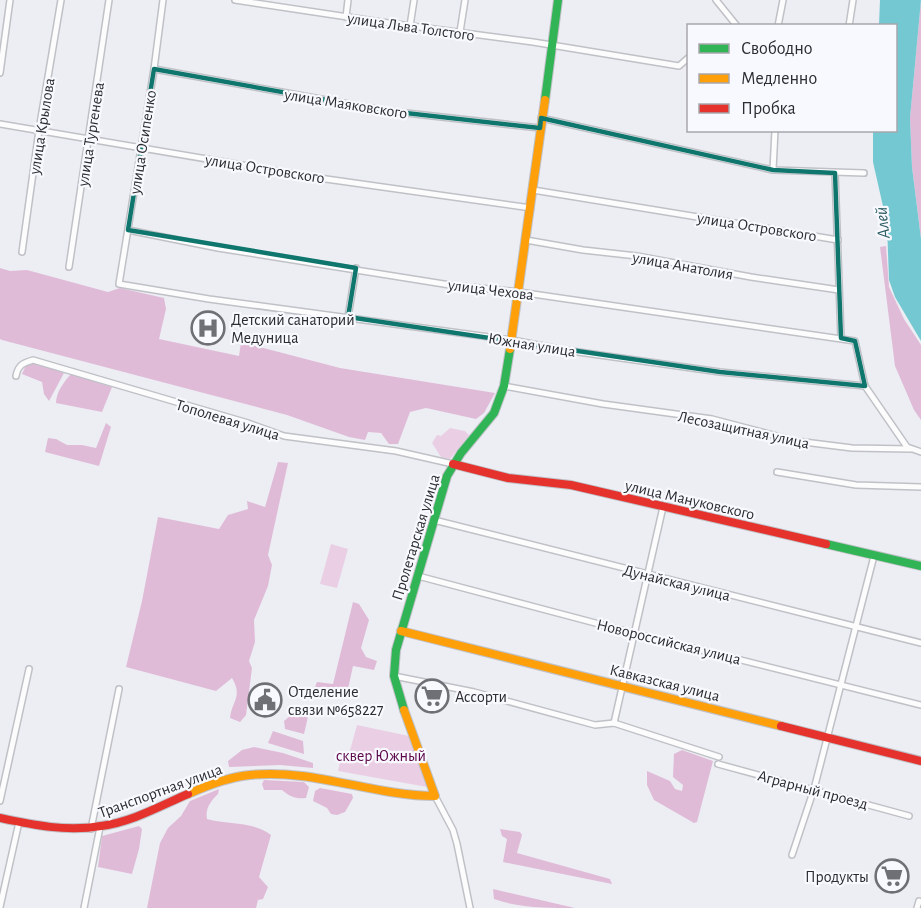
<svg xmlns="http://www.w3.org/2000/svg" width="921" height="908" font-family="'Alegreya Sans',sans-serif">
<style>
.green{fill:#eacfe4}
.forest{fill:#e0bbd8}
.water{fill:#74c8d2}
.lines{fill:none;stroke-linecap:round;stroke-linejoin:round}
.street-casing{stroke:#bfc1c6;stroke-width:8}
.fast-casing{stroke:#bfc1c6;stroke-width:10}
.slow-casing{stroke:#bfc1c6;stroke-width:10}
.jam-casing{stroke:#bfc1c6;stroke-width:10}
.street{stroke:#fcfcfd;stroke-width:5}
.fast{stroke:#30b455;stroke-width:8}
.slow{stroke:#ff9f0a;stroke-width:8}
.jam{stroke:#e5322d;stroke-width:8}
.marked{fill:none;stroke:#0f766e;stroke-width:4.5;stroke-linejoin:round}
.labels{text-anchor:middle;stroke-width:4.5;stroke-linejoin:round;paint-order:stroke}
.street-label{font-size:16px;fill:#2b2c31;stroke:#f8f9fe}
.poi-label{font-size:16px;fill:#2b2c31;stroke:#f8f9fe;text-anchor:start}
.park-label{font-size:16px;fill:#5d084b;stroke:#f8f9fe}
.water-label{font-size:18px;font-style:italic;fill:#295b60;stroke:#f8f9fe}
</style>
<rect width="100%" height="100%" fill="#eceef4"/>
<g class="green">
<path d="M450 428 465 431 469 435 450 459 441 457 432 443 437 435 441 436Z"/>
<path d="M331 544 348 549 337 588 320 584Z"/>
<path d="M357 725 409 736 427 787 338 771 342 753 349 754Z"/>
</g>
<g class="forest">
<path d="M921 0V239L912 167 910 118Z"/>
<path d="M886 246 889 287 904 319 921 345V420L914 410 895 366 880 247Z"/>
<path d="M0 268 10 271 27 270 108 292 120 288 164 298 166 309 159 339 239 356 241 342 340 368 495 393 484 413 476 419 426 408 410 412 398 444H389L381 433 368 432 365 440 349 437 287 415 2 340 0 339Z"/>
<path d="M35 363 64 373 49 401 44 394 42 382 22 374 26 365Z"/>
<path d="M71 374 112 387 102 412 56 403C56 392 64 382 71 374Z"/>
<path d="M106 423 111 427 99 466 45 452 48 438 56 439 67 445H82L96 448Z"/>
<path d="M278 462 288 463 268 555 272 565 268 586 254 620 255 642 249 661 252 668 246 715 240 722 230 718C232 700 243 697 232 678L216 691 126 667 142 601 158 517 219 529 228 515 248 509 247 501 265 507Z"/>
<path d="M353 602 359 604 369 620 361 648 366 657 377 661 374 670 353 666 348 689 346 691 334 687H315L317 682 333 684Z"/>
<path d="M302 706 310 708 304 734 285 729 284 721Z"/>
<path d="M273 731 303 741 304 754 268 743Z"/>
<path d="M254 747 283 753 313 763V768L280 765 229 767 228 761 242 750Z"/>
<path d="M682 750 713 761 697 822 694 823 654 800 647 785V771L670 781 675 789 682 791 683 785 673 777 674 754Z"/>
<path d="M264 780 304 782 309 787 306 798C296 799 290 797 282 790H264L262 784Z"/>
<path d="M320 788 352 794 353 798 345 812 337 815 331 814 327 808 313 801 315 791Z"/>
<path d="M219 789 218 794C211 801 205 808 207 819 229 825 253 821 271 835L259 877 268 887 263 899 258 900 256 908H147L160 843 168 828 181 816 190 801Z"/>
<path d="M139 826 142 829 139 849 132 874 98 867 102 836Z"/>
<path d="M500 829 520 832 522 835 517 853 610 879 612 884 503 862 507 839 502 836Z"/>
<path d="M493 889 575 908C549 908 518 908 494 899Z"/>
</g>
<path class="water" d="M880 0H921L910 118 912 167 921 239V341L895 297 889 280 887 224 873 162V131L896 130V26L879 25Z"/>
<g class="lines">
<g class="street-casing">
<g id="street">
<path d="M163 0 154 69 119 284 209 299 512 340 564 350 720 372 865 386"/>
<path d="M235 0 381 22 533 42 679 66 688 58"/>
<path d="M716 0 737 26"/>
<path d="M346 17 348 0"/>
<path d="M410 26 414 0"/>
<path d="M778 26 783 0"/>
<path d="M849 26 853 0"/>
<path d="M460 32 465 0"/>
<path d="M154 69 388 111 540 128"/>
<path d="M0 73 10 0"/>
<path d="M541 118 773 170 864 173"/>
<path d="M0 124 319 178 531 208"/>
<path d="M773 170 775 130"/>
<path d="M835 173 841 338"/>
<path d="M533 190 838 240"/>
<path d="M128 230 218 248 450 285 519 292 855 341 865 386 907 447 921 452"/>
<path d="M526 240 583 250 637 256 751 277 839 290"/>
<path d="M22 252 39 130 61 0"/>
<path d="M69 267 109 0"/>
<path d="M348 317 356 268"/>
<path d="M16 376C18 365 23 363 33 360L248 423 284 436 396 451 453 464"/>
<path d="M504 386 603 404 712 419 796 441 852 448 911 449"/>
<path d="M777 472 856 485 921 487"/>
<path d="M434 520 921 643"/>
<path d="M418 576 633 633 921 705"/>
<path d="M394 676 474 692 595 725 614 723 719 757"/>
<path d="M614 723 663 507"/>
<path d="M718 764 909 816"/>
<path d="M435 796 453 830 457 844 470 908"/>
<path d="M0 801 29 669"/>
<path d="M91 829 119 689"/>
<path d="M792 855 814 789 874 556"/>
<path d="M0 907 19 822"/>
<path d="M84 908 100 827"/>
<path d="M917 908 919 901 921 902"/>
</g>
</g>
<g class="fast-casing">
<g id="fast">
<path d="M545 100 558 0"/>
<path d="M826 544 921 566"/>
<path d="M404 710 394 676 396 650 447 476 461 453 494 413 504 386 510 349"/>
</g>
</g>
<g class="slow-casing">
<g id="slow">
<path d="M510 349 545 100"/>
<path d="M401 631 781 726"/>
<path d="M188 794C208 785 228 777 250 775 312 768 373 796 435 796L404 710"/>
</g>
</g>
<g class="jam-casing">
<g id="jam">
<path d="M453 464 508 478 571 485 826 544"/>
<path d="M781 726 921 761"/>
<path d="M0 818C33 825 67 832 101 826 132 822 160 806 188 794"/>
</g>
</g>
<use href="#street" class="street"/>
<use href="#fast" class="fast"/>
<use href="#slow" class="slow"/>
<use href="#jam" class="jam"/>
</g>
<path class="marked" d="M154 69 388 111 540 128 541 118 773 170 835 173 841 338 855 341 865 386 720 372 348 317 356 268 128 230Z"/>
<defs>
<g id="hospital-ring" transform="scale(1.725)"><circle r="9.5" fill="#f8f9fe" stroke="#6f7075" stroke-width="1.5"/><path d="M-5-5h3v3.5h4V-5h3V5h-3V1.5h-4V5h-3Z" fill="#6f7075"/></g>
<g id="supermarket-ring" transform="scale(1.725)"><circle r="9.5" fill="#f8f9fe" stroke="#6f7075" stroke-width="1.5"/><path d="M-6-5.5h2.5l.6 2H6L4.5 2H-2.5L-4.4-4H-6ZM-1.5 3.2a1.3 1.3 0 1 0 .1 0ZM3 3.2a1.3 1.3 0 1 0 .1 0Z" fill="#6f7075"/></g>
<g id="civic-ring" transform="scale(1.725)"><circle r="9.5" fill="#f8f9fe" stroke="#6f7075" stroke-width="1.5"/><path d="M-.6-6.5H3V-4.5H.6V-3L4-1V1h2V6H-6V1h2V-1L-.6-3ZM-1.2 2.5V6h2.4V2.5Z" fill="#6f7075"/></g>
</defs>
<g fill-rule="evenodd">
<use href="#hospital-ring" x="208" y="328"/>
<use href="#supermarket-ring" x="432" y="696"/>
<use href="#civic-ring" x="265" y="700"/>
<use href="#supermarket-ring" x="892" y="876"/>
</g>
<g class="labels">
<g class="street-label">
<text transform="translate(411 26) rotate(8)" y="6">улица Льва Толстого</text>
<text transform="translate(346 103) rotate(9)" y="6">улица Маяковского</text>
<text transform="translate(41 126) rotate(-81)" y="6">улица Крылова</text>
<text transform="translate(90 134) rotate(-81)" y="6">улица Тургенева</text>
<text transform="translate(142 142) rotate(-81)" y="6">улица Осипенко</text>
<text transform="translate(265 168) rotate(9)" y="6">улица Островского</text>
<text transform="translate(757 226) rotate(9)" y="6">улица Островского</text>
<text transform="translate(683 265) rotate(10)" y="6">улица Анатолия</text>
<text transform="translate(491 289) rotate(7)" y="6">улица Чехова</text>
<text transform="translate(532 344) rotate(9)" y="6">Южная улица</text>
<text transform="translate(228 419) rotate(17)" y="6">Тополевая улица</text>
<text transform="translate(744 429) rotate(12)" y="6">Лесозащитная улица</text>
<text transform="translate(690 499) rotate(13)" y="6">улица Мануковского</text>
<text transform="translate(415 537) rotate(-73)" y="6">Пролетарская улица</text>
<text transform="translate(677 582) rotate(14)" y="6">Дунайская улица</text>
<text transform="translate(669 641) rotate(14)" y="6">Новороссийская улица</text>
<text transform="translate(665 682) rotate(14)" y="6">Кавказская улица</text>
<text transform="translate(813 789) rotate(15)" y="6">Аграрный проезд</text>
<text transform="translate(160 790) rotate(-20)" y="6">Транспортная улица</text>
</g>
<g class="poi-label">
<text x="231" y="325">Детский санаторий<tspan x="231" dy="18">Медуница</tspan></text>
<text x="288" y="697">Отделение<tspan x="288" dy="18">связи №658227</tspan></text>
<text x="455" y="702">Ассорти</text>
<text x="869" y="882" text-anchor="end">Продукты</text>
</g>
<g class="park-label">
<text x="381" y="761">сквер Южный</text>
</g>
<g class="water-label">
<text transform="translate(882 223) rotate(-96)" y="6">Алей</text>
</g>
</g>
<rect x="687" y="24" width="210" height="108" fill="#f8f9fe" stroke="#a6a7ac" stroke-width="1.5"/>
<rect x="699" y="44" width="30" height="9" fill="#30b455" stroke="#a6a7ac" stroke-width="1.5"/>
<text x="741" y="54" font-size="18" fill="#2b2c31">Свободно</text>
<rect x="699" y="74" width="30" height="9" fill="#ff9f0a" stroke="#a6a7ac" stroke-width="1.5"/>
<text x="741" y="84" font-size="18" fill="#2b2c31">Медленно</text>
<rect x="699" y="104" width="30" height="9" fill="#e5322d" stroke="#a6a7ac" stroke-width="1.5"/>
<text x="741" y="114" font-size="18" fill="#2b2c31">Пробка</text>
</svg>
